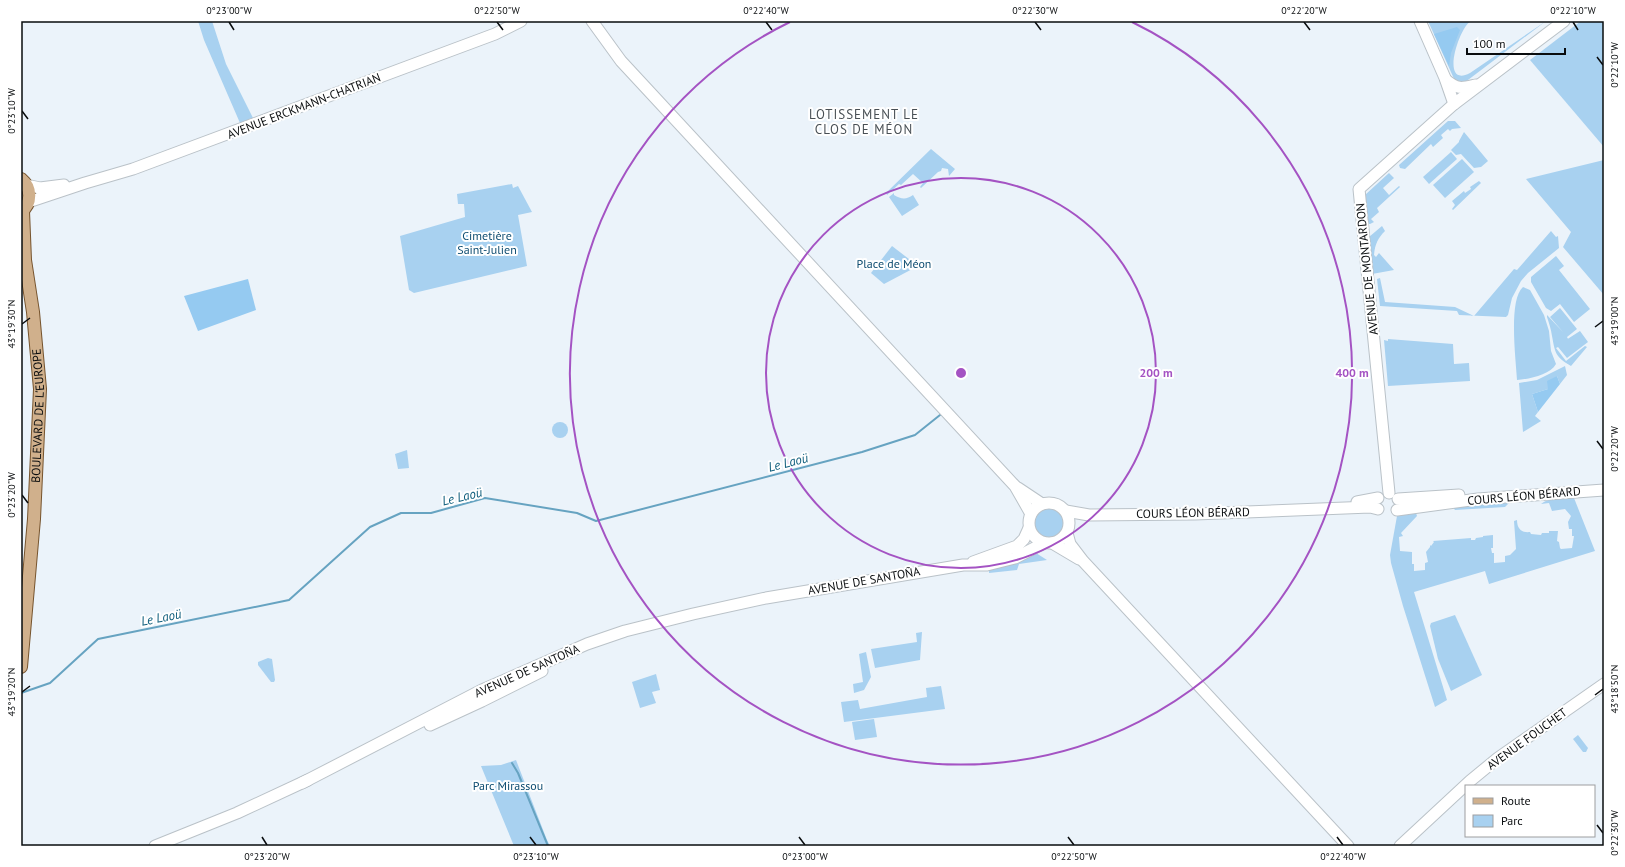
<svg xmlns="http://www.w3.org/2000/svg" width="1625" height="867" font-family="'PT Sans',sans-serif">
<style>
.green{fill:#a8d1f0}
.forest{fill:#95caf1}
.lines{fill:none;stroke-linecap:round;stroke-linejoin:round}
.stream{stroke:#66a3c1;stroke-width:2}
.secondary-casing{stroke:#bac2c8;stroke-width:13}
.primary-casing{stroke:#76542e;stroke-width:14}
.secondary{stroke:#fff;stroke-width:11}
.primary{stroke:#d0b08c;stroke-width:12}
.ticks{fill:none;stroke:#090c0e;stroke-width:1.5}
.ring{fill:none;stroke:#a453c3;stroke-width:2}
.labels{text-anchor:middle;stroke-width:4;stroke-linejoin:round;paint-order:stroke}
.street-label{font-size:12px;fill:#090c0e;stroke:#fff}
.park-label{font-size:12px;fill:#0d4c70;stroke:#fff}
.neighbourhood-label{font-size:13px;letter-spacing:1px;fill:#484f54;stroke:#fff}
.water-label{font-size:13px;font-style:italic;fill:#0c5c7b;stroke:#fff}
.centre{fill:#a453c3;stroke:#fff;stroke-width:2}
.ring-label{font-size:12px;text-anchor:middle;font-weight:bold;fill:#a453c3;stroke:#fff;stroke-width:4;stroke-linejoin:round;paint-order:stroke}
.neatline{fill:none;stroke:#090c0e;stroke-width:1.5}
.ticks-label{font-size:10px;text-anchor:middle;fill:#090c0e}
</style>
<rect width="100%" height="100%" fill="#ebf3fa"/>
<g class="green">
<path d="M198 21H212L226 64 253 118 240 123 204 40Z"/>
<path d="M1428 21H1471C1459 27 1439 89 1470 73L1546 21 1464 83 1455 81Z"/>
<path d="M1581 21H1604V147L1530 60Z"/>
<path d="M1448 121H1455L1461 128 1452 129 1450 131 1448 129 1441 135 1443 138 1433 147 1431 144 1405 169 1400 168 1399 165Z"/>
<path d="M1464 132 1488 161 1481 167 1474 168 1461 154 1456 155 1451 150 1459 142V141Z"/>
<path d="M931 149 955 169 949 176 948 169 942 168 941 171 938 172 921 188 920 187 923 183 913 174 901 185 899 184 887 195 886 193Z"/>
<path d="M1451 152 1457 159 1429 184 1423 177Z"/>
<path d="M1462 159 1474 172 1445 198 1433 185Z"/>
<path d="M1604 160V295L1563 247 1571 232 1526 179Z"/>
<path d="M1389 173 1394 178 1383 188 1389 195 1399 186 1400 187 1377 208 1379 212 1371 219 1374 222 1370 224H1367L1365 195Z"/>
<path d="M1479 181 1481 183 1453 210 1452 209 1455 205 1452 201 1464 191 1465 193 1471 189 1470 187Z"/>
<path d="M512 184 513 188 518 186 532 212 518 215 527 266 414 293 409 290 400 236 465 217 464 204H458L457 194Z"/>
<path d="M894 193V195C901 199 906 200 913 195L919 205 902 216 889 197Z"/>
<path d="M1382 226 1385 231C1378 238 1375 244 1374 255L1376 257 1379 253 1394 270 1372 274 1369 237Z"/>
<path d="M1551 231 1556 237 1558 236 1559 248 1528 273 1521 281 1512 298 1508 315 1506 317 1459 315 1457 311 1380 306 1377 279 1380 278 1385 302 1455 307 1474 316 1514 269 1517 270Z"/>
<path d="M892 246 918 266 884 284 871 273Z"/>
<path d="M1556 256 1564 266 1559 270 1590 309 1574 322 1560 304 1551 311 1546 308 1531 282V277Z"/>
<path d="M1523 287 1530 290 1544 315 1549 331 1551 351 1556 364C1550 375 1529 379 1517 380 1516 360 1508 300 1523 287Z"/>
<path d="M1560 308 1577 329 1567 337 1568 339 1566 340 1580 331 1588 342 1567 358 1558 347 1556 348 1566 361 1585 346 1587 347 1571 366C1555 357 1555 352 1552 336 1551 329 1549 323 1547 317V315L1563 332 1550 317Z"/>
<path d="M1388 339 1453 344 1454 364 1469 363 1470 381 1388 386 1384 340 1388 341Z"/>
<path d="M1565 366 1567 375 1560 384 1557 376 1548 389 1532 394 1538 412 1535 416 1541 421 1523 432 1519 383 1537 380Z"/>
<circle cx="560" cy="430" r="8"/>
<path d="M407 450 409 468 398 469 395 454Z"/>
<path d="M1574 498 1595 551 1489 584 1485 571 1414 592 1447 700 1435 707 1403 606 1391 563 1390 555 1397 516 1401 513H1416L1417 516 1401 533 1403 536 1399 537 1400 551 1412 552V564H1414V571L1425 570V563L1428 562 1426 552 1430 547V545L1431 546 1434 542 1433 541 1471 538V540H1475L1476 538 1483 537V536L1493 535V548H1491L1492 553H1494V563L1505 562V556L1510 555 1516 549 1514 521 1517 520C1517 529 1522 533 1530 532L1531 534 1541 535 1542 533H1549V531H1558L1557 541 1559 542 1560 548 1561 549 1572 548 1574 536H1572V529H1569L1568 522 1571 516 1565 509 1552 511 1549 503 1541 504C1549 497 1564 498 1574 498Z"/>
<path d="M1510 502 1505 507 1455 510 1452 506Z"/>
<circle cx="1049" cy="523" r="16"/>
<path d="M1036 553 1047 560 1019 564 1017 570 989 573V569L1024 560Z"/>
<path d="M1455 615 1482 675 1451 691 1438 659 1430 626 1431 623Z"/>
<path d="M922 632 920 660 875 668 871 649 917 642 916 633Z"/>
<path d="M866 652 871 677 864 690 854 693 853 684 863 682 859 654Z"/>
<path d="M268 658 272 659 275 680 274 682H271L258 665V662Z"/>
<path d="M656 674 660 690 652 692 656 703 640 708 632 682Z"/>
<path d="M941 686 945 709 844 722 841 702 858 700 860 709 927 697 926 688Z"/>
<path d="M874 719 877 737 855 740 852 722Z"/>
<path d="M1578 735 1588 748 1586 752H1583L1573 739Z"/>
<path d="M516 760 547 840 550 846H514L481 766 501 765Z"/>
</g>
<g class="forest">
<path d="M1457 27 1460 30 1451 53 1449 66 1434 34Z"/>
<path d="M248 279 256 310 198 331 184 296Z"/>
<path d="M1557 376 1560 384 1538 412 1532 394 1548 389 1547 381Z"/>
</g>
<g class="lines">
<g class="stream">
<path d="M21 693 50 683 98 639 289 600 370 527 401 513H431L485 498 577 513 596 521 862 452 915 435 940 415"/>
<path d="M512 763 518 773 548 846"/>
</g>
<g class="secondary-casing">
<g id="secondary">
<path d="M592 21 621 61 1015 486 1031 514"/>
<path d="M1420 21 1445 78 1454 104"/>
<path d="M1446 80C1458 90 1462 88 1476 85"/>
<path d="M26 185 40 188 64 185"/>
<path d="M28 202 85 183 133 169 495 34 521 21"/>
<path d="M1018 488 1042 504"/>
<path d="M1389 493 1359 189 1454 104 1564 21"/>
<path d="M1398 499 1459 495"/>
<path d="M1357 502 1378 498"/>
<circle cx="1049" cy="523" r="20"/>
<path d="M1397 510 1478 499 1604 490"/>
<path d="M1066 511 1089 515 1195 514 1370 507 1378 509"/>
<path d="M1067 533 1070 544 1083 561 1348 846"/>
<path d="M1052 543 1079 559"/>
<path d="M973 562 1017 546 1024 539 1029 528"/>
<path d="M430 725 482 701 542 671"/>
<path d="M302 783 482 690 587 644 625 631 693 614 766 598 963 565H987L1015 558 1044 543"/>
<path d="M155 846 237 813 308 780"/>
<path d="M1400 846 1470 781 1498 758 1604 684"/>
</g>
</g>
<g class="primary-casing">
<g id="primary">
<path d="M21 179C32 188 32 203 21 212"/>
<path id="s1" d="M21 667 34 519 40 389 33 312 25 260 23 211"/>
</g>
</g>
<use href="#secondary" class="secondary"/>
<use href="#primary" class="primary"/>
</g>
<path class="ticks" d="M229 22 234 30M497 22 503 30M766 22 772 30M1035 22 1041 30M1304 22 1310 30M1573 22 1578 30M1597 57 1603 65M22 111 28 119M22 324 30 318M1595 327 1603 321M1597 441 1603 449M22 495 28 503M22 692 30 686M1595 695 1603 689M1597 825 1603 833M262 837 267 845M530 837 536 845M799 837 805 845M1068 837 1074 845M1337 837 1343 845"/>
<g class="ring">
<circle cx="961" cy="373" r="195"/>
<path d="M1132 22A391 391 0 1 1 790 22"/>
</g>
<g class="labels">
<g class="street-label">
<text transform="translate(304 106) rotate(-21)" y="4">AVENUE ERCKMANN-CHATRIAN</text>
<text transform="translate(1367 269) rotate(-96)" y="4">AVENUE DE MONTARDON</text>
<text dy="4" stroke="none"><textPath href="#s1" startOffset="252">BOULEVARD DE L'EUROPE</textPath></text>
<text transform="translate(1524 496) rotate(-5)" y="4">COURS LÉON BÉRARD</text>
<text transform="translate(1193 513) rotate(-1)" y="4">COURS LÉON BÉRARD</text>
<text transform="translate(864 581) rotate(-10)" y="4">AVENUE DE SANTOÑA</text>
<text transform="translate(527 671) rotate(-24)" y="4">AVENUE DE SANTOÑA</text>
<text transform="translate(1527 739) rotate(-36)" y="4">AVENUE FOUCHET</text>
</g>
<g class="park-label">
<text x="487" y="240">Cimetière<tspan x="487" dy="14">Saint-Julien</tspan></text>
<text x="894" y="268">Place de Méon</text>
<text x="508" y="790">Parc Mirassou</text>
</g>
<g class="neighbourhood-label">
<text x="864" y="119">LOTISSEMENT LE<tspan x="864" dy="15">CLOS DE MÉON</tspan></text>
</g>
<g class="water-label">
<text transform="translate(788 462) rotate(-14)" y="5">Le Laoü</text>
<text transform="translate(462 496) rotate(-13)" y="5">Le Laoü</text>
<text transform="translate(161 617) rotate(-11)" y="5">Le Laoü</text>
</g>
</g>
<circle cx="961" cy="373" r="6" class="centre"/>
<g class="ring-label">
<text x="1156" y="377">200 m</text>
<text x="1352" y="377">400 m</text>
</g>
<rect width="1625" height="867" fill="none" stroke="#ffffff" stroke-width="44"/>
<rect x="1465" y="785" width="130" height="52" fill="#ffffff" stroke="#9d9e9f"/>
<rect x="1473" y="798" width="20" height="6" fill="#d0b08c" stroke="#9d9e9f"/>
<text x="1501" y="805" font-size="12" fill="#090c0e">Route</text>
<rect x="1473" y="815" width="20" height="12" fill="#a8d1f0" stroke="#9d9e9f"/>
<text x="1501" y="825" font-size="12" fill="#090c0e">Parc</text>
<path d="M1467 48v6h98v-6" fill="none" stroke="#090c0e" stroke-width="2"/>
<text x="1473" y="48" font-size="12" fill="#090c0e" stroke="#ffffff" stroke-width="3" paint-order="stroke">100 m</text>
<rect x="22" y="22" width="1581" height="823" class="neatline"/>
<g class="ticks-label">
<text x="229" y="14">0°23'00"W</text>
<text x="497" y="14">0°22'50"W</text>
<text x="766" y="14">0°22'40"W</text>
<text x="1035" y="14">0°22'30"W</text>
<text x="1304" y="14">0°22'20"W</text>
<text x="1573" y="14">0°22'10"W</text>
<text transform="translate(1614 65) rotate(-90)" y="4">0°22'10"W</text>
<text transform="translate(11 111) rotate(-90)" y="4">0°23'10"W</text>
<text transform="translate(1614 321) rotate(-90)" y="4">43°19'00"N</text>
<text transform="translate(11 324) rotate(-90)" y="4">43°19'30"N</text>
<text transform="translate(1614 449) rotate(-90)" y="4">0°22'20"W</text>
<text transform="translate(11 495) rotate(-90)" y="4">0°23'20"W</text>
<text transform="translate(1614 689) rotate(-90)" y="4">43°18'50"N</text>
<text transform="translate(11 692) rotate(-90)" y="4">43°19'20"N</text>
<text transform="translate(1614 833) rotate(-90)" y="4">0°22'30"W</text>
<text x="267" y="860">0°23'20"W</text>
<text x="536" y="860">0°23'10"W</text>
<text x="805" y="860">0°23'00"W</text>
<text x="1074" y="860">0°22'50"W</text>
<text x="1343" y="860">0°22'40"W</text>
</g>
</svg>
